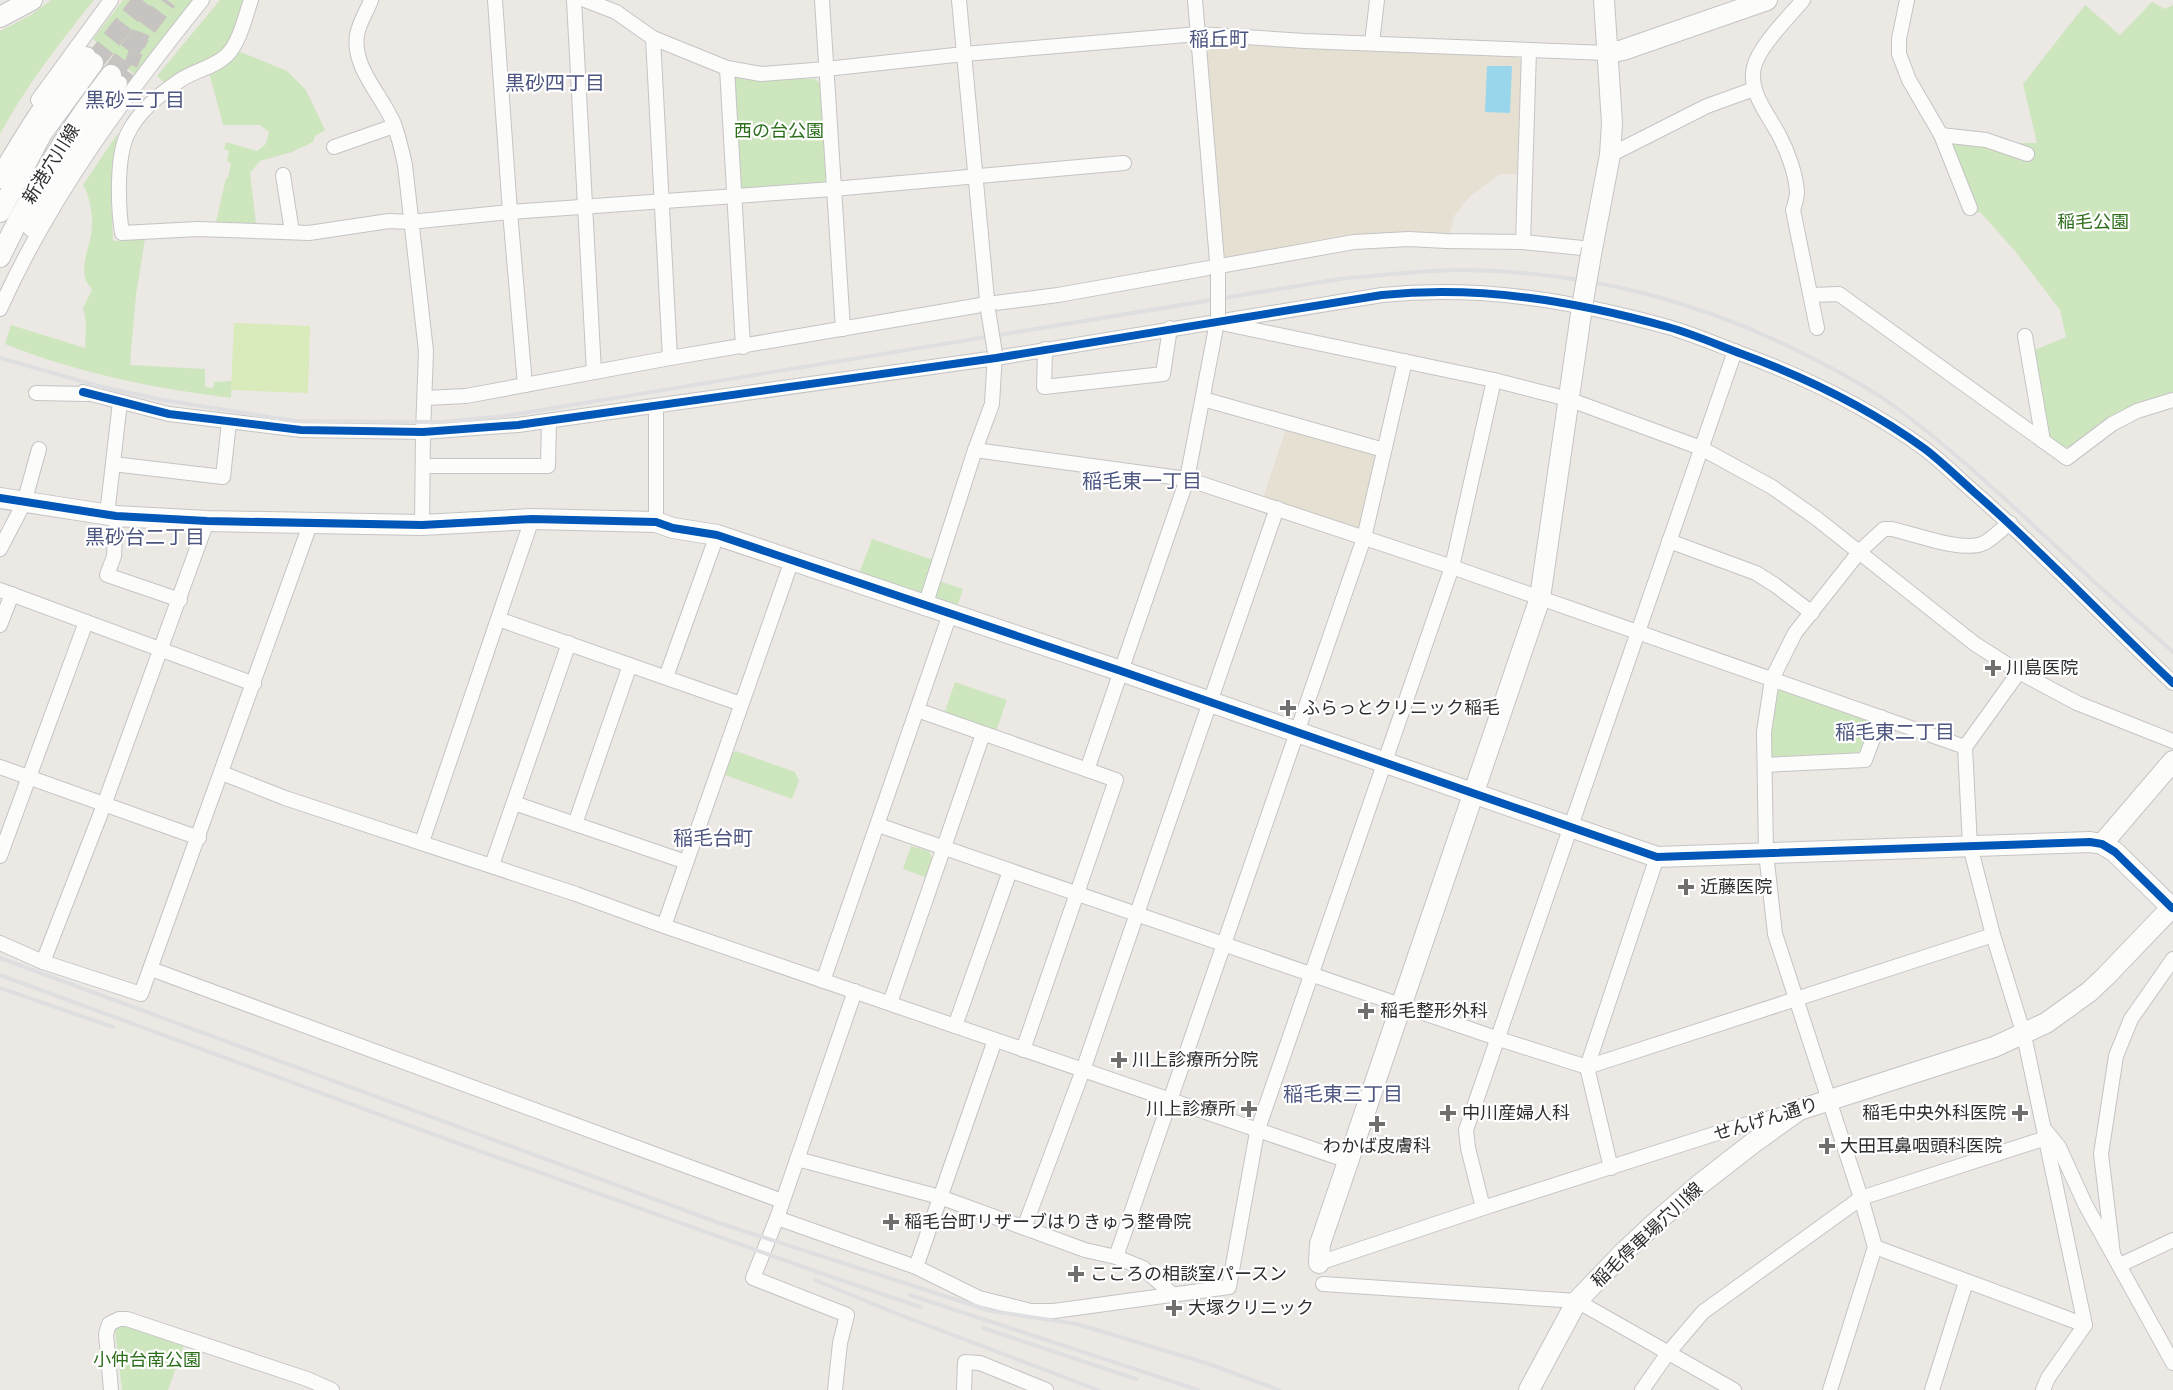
<svg xmlns="http://www.w3.org/2000/svg" width="2173" height="1390" font-family="'Space Grotesk','Noto Sans JP',sans-serif">
<style>
.education{fill:#e6e0d3}
.green{fill:#cee6be}
.pitch{fill:#d9eabb}
.water{fill:#99d6ec}
.lines{fill:none;stroke-linecap:round;stroke-linejoin:round}
.street-tunnel{stroke:#c6c3c0;stroke-width:14;stroke-dasharray:14 7;stroke-linecap:butt}
.secondary-tunnel{stroke:#c6c3c0;stroke-width:20;stroke-dasharray:20 10;stroke-linecap:butt}
.street-casing{stroke:#c5c4c5;stroke-width:16}
.secondary-casing{stroke:#c5c4c5;stroke-width:22}
.street{stroke:#fcfcfb;stroke-width:14}
.secondary{stroke:#fcfcfb;stroke-width:20}
.rail{stroke:#dfdfe1;stroke-width:4}
.street-bridge-casing{stroke:#c5c4c5;stroke-width:16;stroke-linecap:butt}
.secondary-bridge-casing{stroke:#c5c4c5;stroke-width:22;stroke-linecap:butt}
.street-bridge{stroke:#fcfcfb;stroke-width:14}
.secondary-bridge{stroke:#fcfcfb;stroke-width:20}
.cycleway-casing{stroke:#fff;stroke-width:11}
.cycleway{stroke:#0057b8;stroke-width:8}
.poi-dot{fill:#706f6e;stroke:#fff;stroke-width:2}
.labels{text-anchor:middle;stroke-width:4.5;stroke-linejoin:round;paint-order:stroke}
.park-label{font-size:18px;fill:#2c6e1b;stroke:#fff}
.street-label{font-size:18px;fill:#2e2e2e;stroke:#fff}
.poi-label{font-size:18px;fill:#2e2e2e;stroke:#fff;text-anchor:start}
.neighbourhood-label{font-size:20px;fill:#4d5680;stroke:#fff}
</style>
<rect width="100%" height="100%" fill="#ece8e4"/>
<g class="education">
<path d="M1211 44 1517 57 1523 62 1517 174H1501L1470 196 1454 216 1449 237 1229 260 1222 254 1205 49Z"/>
<path d="M1287 426 1370 449 1376 456 1361 524 1354 530 1263 498Z"/>
</g>
<g class="green">
<path d="M51 0H94C60 42 26 86 0 134V31L31 15Z"/>
<path d="M123 0H196L135 75 93 39Z"/>
<path d="M220 0H246L227 49 166 84 157 76Z"/>
<path d="M2152 2 2165 9 2173 5V398L2077 447H2061L2047 436 2030 352 2066 337 2060 310 2015 251 1980 212 1976 213 1949 140 1971 143H2037L2023 84 2085 5 2120 35Z"/>
<path d="M241 52 287 71 306 90 325 130 315 136 313 142 292 152 260 161 250 173 256 224 216 222 226 178H228L231 163 227 161 229 151 224 149 226 142 257 151 266 144 269 132 260 125H223L209 72 224 68 234 54Z"/>
<path d="M738 75 773 79H815L821 84 827 178 822 184 746 191 738 185 731 80Z"/>
<path d="M118 133 113 162 111 194 113 241 145 239 136 295 130 365 205 369V387L213 388 214 382 232 381 231 398C153 388 77 373 5 344L11 325 85 348 86 323 83 308 92 290C90 286 86 282 85 278 82 266 87 252 90 240 94 225 92 199 83 185Z"/>
<path d="M872 539 933 560 921 594 859 574Z"/>
<path d="M939 581 963 589 956 610 933 598Z"/>
<path d="M955 682 1007 700 996 731 944 714Z"/>
<path d="M1780 686 1872 721 1863 753 1860 755 1774 761 1769 756 1774 693Z"/>
<path d="M736 751 795 772 799 781 792 799 722 774 729 754Z"/>
<path d="M911 846 929 851 934 862 928 878 903 869Z"/>
<path d="M124 1322 185 1342 168 1390H122L115 1329Z"/>
</g>
<path class="pitch" d="M234 323 310 326 308 393 231 390Z"/>
<path class="water" d="M1487 66H1512L1510 113 1485 112Z"/>
<g class="lines">
<path class="street-tunnel" d="M120 83 129 70 143 33"/>
<g class="secondary-tunnel">
<path d="M93 63 143 0"/>
<path d="M111 75 167 0"/>
</g>
<g class="street-casing">
<g id="street">
<path d="M251 0C245 17 240 42 227 55 214 68 194 70 179 81 159 95 139 111 128 133 116 156 118 207 122 233L198 229 309 233 389 221 410 222 510 212 833 189 1124 163"/>
<path d="M371 0C367 11 359 23 357 35 352 68 382 95 394 124 399 138 402 151 405 165L426 351 423 432 422 525"/>
<path d="M495 0 510 212 525 385"/>
<path d="M574 0 594 372"/>
<path d="M585 0 616 12 653 38 727 68 761 74 826 69 964 54 1198 34 1305 41 1607 53"/>
<path d="M822 0 843 329"/>
<path d="M959 0 988 310"/>
<path d="M1195 0 1218 273"/>
<path d="M1803 0C1789 17 1759 46 1754 67 1748 92 1768 114 1779 135 1787 150 1796 174 1797 192 1797 197 1795 204 1793 210L1817 328"/>
<path d="M1907 0 1899 39V54L1909 80 1941 135 1970 208"/>
<path d="M653 38 670 358"/>
<path d="M1372 43 1377 0"/>
<path d="M727 68 743 347"/>
<path d="M38 100 111 0"/>
<path d="M1941 135 1986 140 2027 154"/>
<path d="M334 147 394 126"/>
<path d="M1610 155 1707 106 1754 89"/>
<path d="M283 175 292 232"/>
<path d="M30 229 72 152 120 83"/>
<path d="M1523 242 1529 50"/>
<path d="M1812 295 1839 294 2067 458 2112 424 2137 411 2173 400"/>
<path d="M0 309C51 195 125 96 202 0"/>
<path d="M1226 324 1494 380 1568 399 1701 448 1772 487 1816 518 1975 644 2019 672 2077 703 2173 741"/>
<path d="M2025 336 2043 441"/>
<path d="M1045 349 1044 387 1163 374 1170 328"/>
<path d="M83 392 169 414 301 430 423 432 518 425 996 358 1382 295C1480 285 1574 301 1668 327 1693 334 1718 345 1742 354 1807 378 1869 408 1925 449 1942 462 1958 478 1974 492 2043 552 2106 620 2173 683"/>
<path d="M36 393 86 394"/>
<path d="M425 398 466 396 670 358 987 304 1058 295 1354 242 1409 239 1446 241 1523 242 1592 249"/>
<path d="M1203 399 1384 450"/>
<path d="M975 450 1187 479 1452 567 1965 747"/>
<path d="M113 464 223 477 229 422"/>
<path d="M423 466H548L549 421"/>
<path d="M107 515 120 402"/>
<path d="M116 516 114 556 107 575 180 600"/>
<path d="M656 522V406"/>
<path d="M1669 541 1756 573 1775 585 1812 613"/>
<path d="M0 549 24 503 39 449"/>
<path d="M0 590 254 684"/>
<path d="M925 606 975 450 992 404 995 353"/>
<path d="M498 619 741 704"/>
<path d="M0 625 12 594"/>
<path d="M2019 672 1965 747 1970 846 1993 935 2024 1035 2085 1325 2048 1378 2043 1390"/>
<path d="M666 677 717 535"/>
<path d="M917 710 1116 780 1023 1050"/>
<path d="M1765 765 1865 760 1881 717"/>
<path d="M0 767 199 838"/>
<path d="M1087 770 1187 479 1218 317"/>
<path d="M222 773 285 798 576 894 664 926 1348 1161"/>
<path d="M514 803 686 862"/>
<path d="M575 824 630 665"/>
<path d="M878 825 1499 1039 1587 1067 1993 935"/>
<path d="M422 842 532 519"/>
<path d="M0 856 86 622"/>
<path d="M492 865 569 643"/>
<path d="M664 926 792 560"/>
<path d="M0 943 43 962 141 994 311 522"/>
<path d="M43 962 104 805 207 521"/>
<path d="M151 969 782 1201"/>
<path d="M823 981 950 614"/>
<path d="M890 1003 983 734"/>
<path d="M955 1026 1010 871"/>
<path d="M2046 1131 2059 1147 2085 1204 2173 1363"/>
<path d="M797 1159 940 1197 1085 1250 1116 1257 1143 1268 1172 1294"/>
<path d="M1611 1168 1587 1067 1657 857"/>
<path d="M1483 1208 1468 1148 1466 1130 1735 351"/>
<path d="M777 1218 916 1267 979 1298 1031 1311H1054L1229 1287 1257 1132 1452 567 1494 380"/>
<path d="M1024 1228 1083 1070 1277 508"/>
<path d="M1875 1247 2085 1325"/>
<path d="M2113 1254 2101 1154 2116 1056 2131 1019 2173 959"/>
<path d="M1116 1257 1364 538 1405 361"/>
<path d="M1319 1263 1483 1208 1730 1129 1788 1113"/>
<path d="M2120 1265 2173 1240"/>
<path d="M916 1267 995 1040"/>
<path d="M1323 1284 1577 1301 1734 1390"/>
<path d="M111 1390 106 1334 109 1324 119 1319H127L307 1379 332 1390"/>
<path d="M835 1390 840 1343 847 1315 753 1278 777 1218 855 991"/>
<path d="M964 1390 965 1362 980 1363 1046 1390"/>
<path d="M1642 1390 1668 1353 1703 1312 1861 1198 2046 1138"/>
<path d="M1830 1390 1875 1247 1861 1198 1775 934 1766 853 1764 732 1772 679 1795 633 1860 551 1884 529H1892C1914 534 1964 553 1984 543 1993 539 2001 529 2010 523"/>
<path d="M1932 1390 1966 1282"/>
</g>
</g>
<g class="secondary-casing">
<g id="secondary">
<path d="M0 17 32 0"/>
<path d="M1607 53 1623 50 1767 0"/>
<path d="M0 178C25 136 51 91 86 57"/>
<path d="M0 212 42 133 93 63"/>
<path d="M1592 249 1610 155 1612 123 1604 0"/>
<path d="M0 257C31 192 67 132 111 75"/>
<path d="M0 498 116 516 207 521 422 525 532 519 656 522 673 528 717 535 1121 671 1657 857 2090 842 2102 844 2115 852 2172 908"/>
<path d="M2102 844 2173 761"/>
<path d="M1319 1263 1320 1244 1540 598 1582 307"/>
<path d="M1529 1390 1577 1301 1624 1252 1655 1223 1699 1185 1753 1143 1799 1110 1994 1047 2046 1023 2089 992 2106 976 2173 906"/>
</g>
</g>
<use href="#street" class="street"/>
<use href="#secondary" class="secondary"/>
<g class="rail">
<path d="M0 358 102 387 163 400 295 421 441 422 505 416 1346 278C1385 275 1425 270 1465 270 1588 272 1699 300 1808 356 1837 371 1868 387 1894 406 1963 457 2025 518 2088 576 2116 602 2145 627 2173 652"/>
<path d="M0 958 722 1224 991 1311 1077 1324 1206 1363 1279 1390"/>
<path d="M0 975 446 1139 809 1269 920 1307"/>
<path d="M0 988 113 1027"/>
<path d="M815 1280 895 1313 1098 1390"/>
<path d="M910 1295 1198 1390"/>
<path d="M983 1328 1136 1379"/>
</g>
<g class="street-bridge-casing">
<g id="street-bridge">
<path d="M988 310 995 353"/>
<path d="M1218 317V274"/>
</g>
</g>
<g class="secondary-bridge-casing">
<path id="secondary-bridge" d="M1582 307 1592 249"/>
</g>
<use href="#street-bridge" class="street-bridge"/>
<use href="#secondary-bridge" class="secondary-bridge"/>
<g class="cycleway-casing">
<g id="cycleway">
<path d="M83 392 169 414 301 430 423 432 518 425 996 358 1382 295C1480 285 1574 301 1668 327 1693 334 1718 345 1742 354 1807 378 1869 408 1925 449 1942 462 1958 478 1974 492 2043 552 2106 620 2173 683"/>
<path d="M0 498 116 516 207 521 422 525 532 519 656 522 673 528 717 535 1121 671 1657 857 2090 842 2102 844 2115 852 2172 908"/>
</g>
</g>
<use href="#cycleway" class="cycleway"/>
</g>
<g class="poi-dot">
<path d="M1990 659h6v6h6v6h-6v6h-6v-6h-6v-6h6z"/>
<path d="M1285 699h6v6h6v6h-6v6h-6v-6h-6v-6h6z"/>
<path d="M1683 878h6v6h6v6h-6v6h-6v-6h-6v-6h6z"/>
<path d="M1363 1002h6v6h6v6h-6v6h-6v-6h-6v-6h6z"/>
<path d="M1116 1051h6v6h6v6h-6v6h-6v-6h-6v-6h6z"/>
<path d="M1246 1100h6v6h6v6h-6v6h-6v-6h-6v-6h6z"/>
<path d="M1445 1104h6v6h6v6h-6v6h-6v-6h-6v-6h6z"/>
<path d="M2017 1104h6v6h6v6h-6v6h-6v-6h-6v-6h6z"/>
<path d="M1374 1115h6v6h6v6h-6v6h-6v-6h-6v-6h6z"/>
<path d="M1824 1137h6v6h6v6h-6v6h-6v-6h-6v-6h6z"/>
<path d="M888 1213h6v6h6v6h-6v6h-6v-6h-6v-6h6z"/>
<path d="M1073 1265h6v6h6v6h-6v6h-6v-6h-6v-6h6z"/>
<path d="M1171 1299h6v6h6v6h-6v6h-6v-6h-6v-6h6z"/>
</g>
<g class="labels">
<g class="park-label">
<text x="779" y="137">西の台公園</text>
<text x="2093" y="228">稲毛公園</text>
<text x="147" y="1366">小仲台南公園</text>
</g>
<g class="street-label">
<text transform="translate(51 164) rotate(-58)" y="6">新港穴川線</text>
<text transform="translate(1766 1119) rotate(-17)" y="6">せんげん通り</text>
<text transform="translate(1647 1235) rotate(-43)" y="6">稲毛停車場穴川線</text>
</g>
<g class="poi-label">
<text x="2006" y="674">川島医院</text>
<text x="1302" y="714">ふらっとクリニック稲毛</text>
<text x="1700" y="893">近藤医院</text>
<text x="1380" y="1017">稲毛整形外科</text>
<text x="1132" y="1066">川上診療所分院</text>
<text x="1236" y="1115" text-anchor="end">川上診療所</text>
<text x="1462" y="1119">中川産婦人科</text>
<text x="2006" y="1119" text-anchor="end">稲毛中央外科医院</text>
<text x="1377" y="1152" text-anchor="middle">わかば皮膚科</text>
<text x="1840" y="1152">大田耳鼻咽頭科医院</text>
<text x="904" y="1228">稲毛台町リザーブはりきゅう整骨院</text>
<text x="1090" y="1280">こころの相談室パースン</text>
<text x="1188" y="1314">大塚クリニック</text>
</g>
<g class="neighbourhood-label">
<text x="1219" y="46">稲丘町</text>
<text x="555" y="90">黒砂四丁目</text>
<text x="135" y="107">黒砂三丁目</text>
<text x="1142" y="488">稲毛東一丁目</text>
<text x="145" y="544">黒砂台二丁目</text>
<text x="1895" y="739">稲毛東二丁目</text>
<text x="713" y="845">稲毛台町</text>
<text x="1343" y="1101">稲毛東三丁目</text>
</g>
</g>
</svg>
